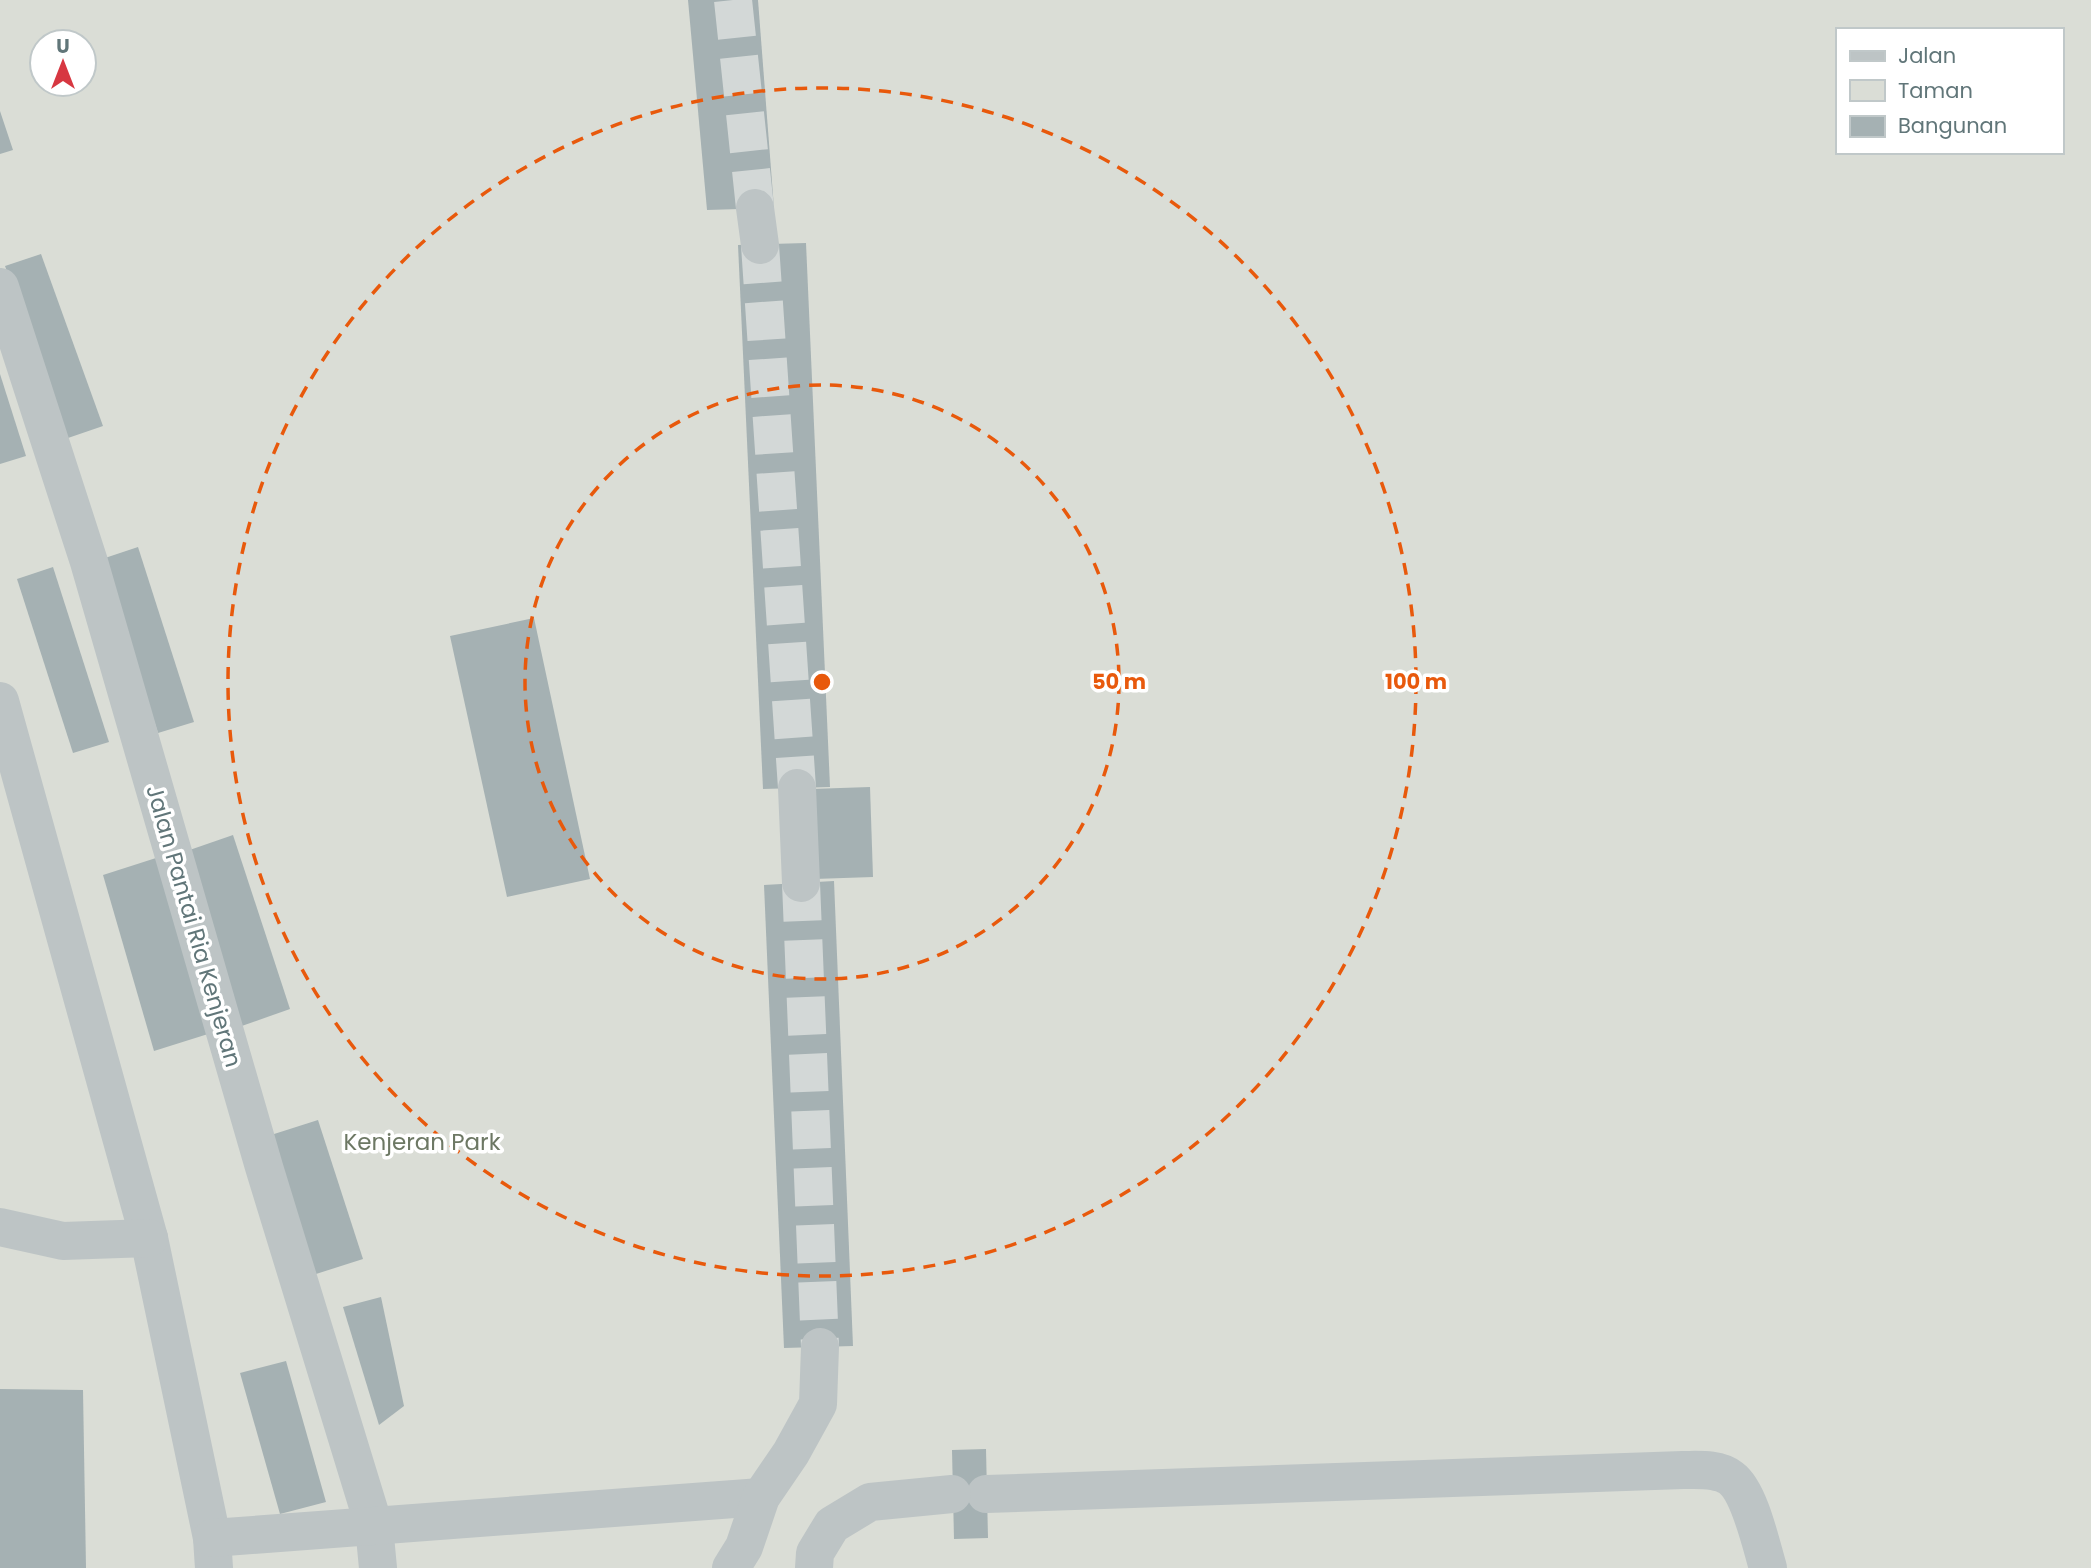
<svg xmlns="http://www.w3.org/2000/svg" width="2091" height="1568" font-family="Poppins,sans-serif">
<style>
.green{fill:#daddd6;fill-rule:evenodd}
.building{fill:#a5b1b3}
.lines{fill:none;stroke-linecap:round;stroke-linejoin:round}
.minor-tunnel{stroke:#d3d8d7;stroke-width:38;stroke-dasharray:38 19;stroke-linecap:butt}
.minor{stroke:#bdc4c5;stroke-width:38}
.ring{fill:none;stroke:#e8590c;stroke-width:3.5;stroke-dasharray:12 9}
.labels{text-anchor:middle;stroke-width:7;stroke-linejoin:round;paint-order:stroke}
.street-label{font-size:23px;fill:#617679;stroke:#fff}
.park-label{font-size:23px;fill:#6d7864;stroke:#fff}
.centre{fill:#e8590c;stroke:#fff;stroke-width:3.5}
.ring-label{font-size:21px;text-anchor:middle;font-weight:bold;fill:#e8590c;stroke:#fff;stroke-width:7;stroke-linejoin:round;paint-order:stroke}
</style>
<rect width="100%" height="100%" fill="#f9f8f6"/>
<path class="green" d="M0 0H2091V1568H0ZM1837 30H2061V152H1837ZM42 42H84V84H42Z"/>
<g class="building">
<path d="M688 0H758L774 208 707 210Z"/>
<path d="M0 111 13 150 0 154Z"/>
<path d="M806 243 830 787 763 789 738 245Z"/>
<path d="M41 254 103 426 68 438 5 266Z"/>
<path d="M0 374 26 456 0 464Z"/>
<path d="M138 547 194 722 158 733 102 559Z"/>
<path d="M53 567 109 742 73 753 17 579Z"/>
<path d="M534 618 590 879 507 897 450 636Z"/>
<path d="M870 787 873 877 814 879 811 789Z"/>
<path d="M233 835 290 1009 236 1028 181 853Z"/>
<path d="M156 858 208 1034 154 1051 103 875Z"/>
<path d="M834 881 853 1346 784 1348 764 885Z"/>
<path d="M318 1120 363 1259 316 1274 271 1135Z"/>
<path d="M381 1297 404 1406 379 1425 343 1307Z"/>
<path d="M286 1361 326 1502 280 1514 240 1373Z"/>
<path d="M0 1389 83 1390 86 1568H0Z"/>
<path d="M986 1449 988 1538 954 1539 952 1450Z"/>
</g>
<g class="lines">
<g class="minor-tunnel">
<path d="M733 0 755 208"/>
<path d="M760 245 797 788"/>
<path d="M801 883 820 1347"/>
</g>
<g class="minor">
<path d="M755 208 760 245"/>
<path d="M0 287 89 562 264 1167 374 1526 378 1568"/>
<path d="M0 701 149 1238 212 1538 214 1568"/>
<path d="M797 788 801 883"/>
<path d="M0 1227 63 1241 149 1238"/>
<path d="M986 1494 1683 1470C1698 1470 1718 1468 1731 1478 1750 1492 1761 1545 1768 1568"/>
<path d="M212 1538 761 1497"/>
<path d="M731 1568 744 1547 761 1497 791 1453 818 1404 820 1347"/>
<path d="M814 1568 815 1553 832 1525 870 1502 952 1494"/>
</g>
</g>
<g class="ring">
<circle cx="822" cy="682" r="297"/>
<circle cx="822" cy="682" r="594"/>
</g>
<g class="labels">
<g class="street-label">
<text transform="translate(194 926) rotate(74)" y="8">Jalan Pantai Ria Kenjeran</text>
</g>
<g class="park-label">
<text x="422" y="1150">Kenjeran Park</text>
</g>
</g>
<circle cx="822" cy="682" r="10" class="centre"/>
<g class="ring-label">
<text x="1119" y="689">50 m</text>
<text x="1416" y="689">100 m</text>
</g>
<rect x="1836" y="28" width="228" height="126" fill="#ffffff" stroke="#c0c8c9" stroke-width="2"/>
<rect x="1850" y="51" width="35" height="10" fill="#bdc4c5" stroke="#c0c8c9" stroke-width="2"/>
<text x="1898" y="63" font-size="21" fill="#617679">Jalan</text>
<rect x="1850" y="80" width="35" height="21" fill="#daddd6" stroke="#c0c8c9" stroke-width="2"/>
<text x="1898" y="98" font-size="21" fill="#617679">Taman</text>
<rect x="1850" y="116" width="35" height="21" fill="#a5b1b3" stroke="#c0c8c9" stroke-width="2"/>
<text x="1898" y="133" font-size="21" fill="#617679">Bangunan</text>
<g transform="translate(63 63)"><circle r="33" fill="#ffffff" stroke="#c0c8c9" stroke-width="2"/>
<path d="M0-5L12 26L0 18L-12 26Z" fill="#d73741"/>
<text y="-10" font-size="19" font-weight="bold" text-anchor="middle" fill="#617679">U</text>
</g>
</svg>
